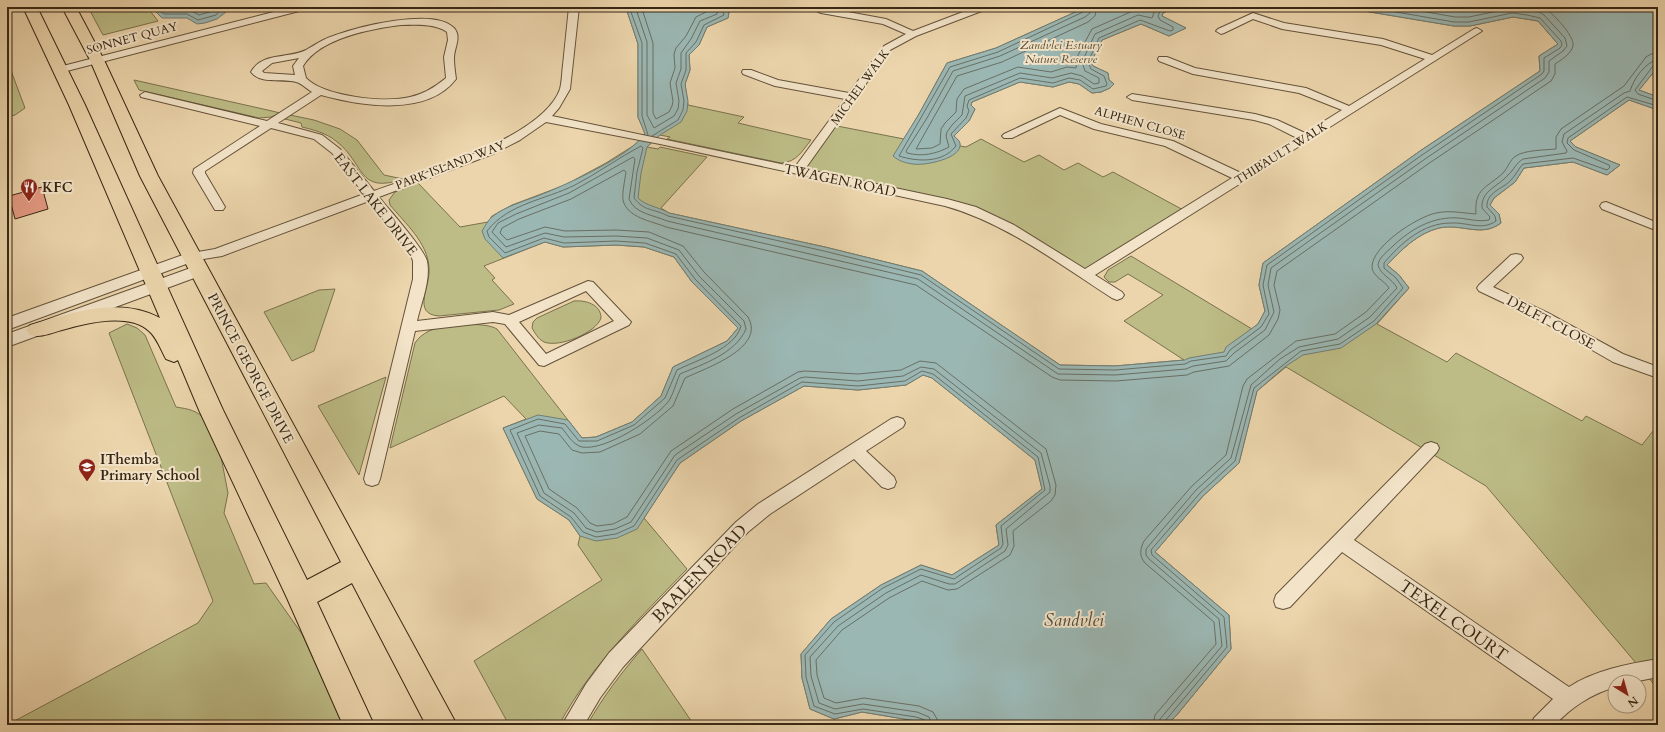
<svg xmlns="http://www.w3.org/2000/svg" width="1665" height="732" font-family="Cardo,serif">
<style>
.green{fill:#bdbc86;stroke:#7a724d}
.water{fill:#9bb7b3;stroke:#737d73}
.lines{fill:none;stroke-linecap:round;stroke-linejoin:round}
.shore{stroke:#696f64;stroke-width:1}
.building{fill:#e39982;stroke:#372714}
.minor-casing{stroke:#64523a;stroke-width:2}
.tertiary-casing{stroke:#64523a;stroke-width:2}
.primary-casing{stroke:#372714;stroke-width:2}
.minor{fill:#f3e4c9;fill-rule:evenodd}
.tertiary{fill:#f3e4c9;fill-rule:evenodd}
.primary{fill:#ecd5ac;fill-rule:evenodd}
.labels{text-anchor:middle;stroke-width:4;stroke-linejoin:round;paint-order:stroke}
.far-street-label{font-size:12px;fill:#372714;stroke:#f3e4c9}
.far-park-label{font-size:12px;font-style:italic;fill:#584c30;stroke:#f3e4c9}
.street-label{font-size:14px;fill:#372714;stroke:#f3e4c9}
.poi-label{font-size:14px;font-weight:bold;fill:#372714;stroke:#f3e4c9;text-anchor:start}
.near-street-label{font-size:17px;fill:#372714;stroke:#f3e4c9}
.near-water-label{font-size:18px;font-style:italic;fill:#504b3c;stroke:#f3e4c9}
</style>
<rect width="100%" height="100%" fill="#ecd5ac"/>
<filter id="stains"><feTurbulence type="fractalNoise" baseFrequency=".005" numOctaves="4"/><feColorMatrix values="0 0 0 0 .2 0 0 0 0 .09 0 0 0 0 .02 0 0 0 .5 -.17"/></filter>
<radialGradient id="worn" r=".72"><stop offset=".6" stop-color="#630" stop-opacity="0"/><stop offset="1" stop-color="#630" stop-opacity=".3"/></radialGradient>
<g class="green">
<path d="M88 7H147L158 21 103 35Z"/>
<path d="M629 7H724L729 12 728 18 707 27 699 45 689 55 690 70 685 84 688 105 744 117 738 123 811 140C802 151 797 162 781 163L667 139 670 137 660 135 647 147 658 149 660 147 707 157 661 208 669 213 825 247 922 271 1060 365 1115 366 1184 360 1124 321 1163 295 1128 274 1115 282H1109L1104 277 1108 270 1131 256 1252 329 1258 324 1265 311 1259 285 1263 263 1420 151 1540 71 1539 56 1558 44 1538 21 1526 19 1513 17 1470 26H1454L1340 7H1658V67L1639 90 1658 97V110L1629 100 1570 141 1576 147 1620 165 1607 175 1573 162 1524 168 1515 182 1494 198 1490 205 1499 214 1501 223C1481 238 1462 223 1439 228 1418 233 1401 250 1387 265L1399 275 1409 288 1377 324 1447 362 1456 353 1582 421 1586 416 1642 445 1653 431 1658 434V689L1486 486 1286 367 1257 391 1239 463 1203 496 1155 552 1229 615 1231 649 1176 716 1166 725H929L916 721 862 712 834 719 810 709 802 678 801 654 831 619 881 585 921 565 952 575 999 545 996 525 1042 489 1035 460 932 378 923 375 906 385 858 390 804 386 741 421 680 463 644 518 687 569C641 617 591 665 559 725H509L474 661 602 580 578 545 580 536 569 520 537 499 503 428 526 419 504 396 390 448 415 343C418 338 423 334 429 331 443 325 484 321 497 329L582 438 596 437 632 422 661 396 673 367 727 341 738 328 692 282 674 257 644 247 616 245 563 247 545 242 484 266 495 278 492 280 514 304 499 310 439 316C411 314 431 286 429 268 428 243 405 223 390 205L389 200 395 192 418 183 460 227 488 222 492 216 512 205 565 185 606 163 633 146 639 141 645 133 638 117V44L627 11Z"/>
<path d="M1091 7H1177L1163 13 1162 16 1186 28 1169 36 1141 24 1102 40 1091 62 1093 66 1108 73 1109 80 1114 84 1110 88 1101 92 1092 93 1079 84 1069 82 1053 87 1020 82 972 102 971 105 975 109 969 121 954 136 959 141 960 146 966 147 981 139 1024 162 1039 155 1064 170 1078 163 1103 177 1113 172 1187 212 1085 275 972 210 798 171 832 125 904 139 919 114 947 63 996 48 1082 9Z"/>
<path d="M7 60 25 108 15 115 7 117Z"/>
<path d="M134 80 272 111 280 113 271 117 259 118 139 90Z"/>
<path d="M290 115 314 120 340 129 357 140 384 175 403 179C357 195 365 163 336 141 326 133 314 130 302 127L301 123 285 119Z"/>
<path d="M335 289 314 351 292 361 264 312 319 290Z"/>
<path d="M574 301C585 300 601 304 601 318 596 333 559 348 544 342 538 339 535 333 532 328L533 322 537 318Z"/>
<path d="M127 324 137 328 145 335 176 407C188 409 198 410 206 421L221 457 228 493 224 513 254 584 266 583 302 634 343 725H7L198 623 213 601 109 333Z"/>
<path d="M386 377 359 475 318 406Z"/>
<path d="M642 649 694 725H587C603 697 621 673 642 649Z"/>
</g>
<g class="water">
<path d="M159 7H228L226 8V12L217 19 205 23 197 24 187 18H162L154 10Z"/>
<path d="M629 7H724L729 12 728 18 707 27 699 45 689 55 690 70 685 84 688 101 687 111 681 122 660 135 647 147 641 173 638 198C646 206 659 207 669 213L825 247 922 271 1060 365 1115 366 1185 360 1189 358 1224 352 1226 347 1258 324 1265 311 1259 285 1263 263 1420 151 1540 71 1539 56 1558 44 1538 21 1526 19 1513 17 1470 26H1454L1340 7H1658V67L1639 90 1658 97V110L1629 100 1570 141 1576 147 1620 165 1607 175 1573 162 1524 168 1515 182 1494 198 1490 205 1499 214 1501 223C1481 238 1462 223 1439 228 1418 233 1401 250 1387 265L1399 275 1409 288 1376 324 1341 348 1303 355 1286 366 1257 391 1239 463 1203 496 1155 552 1229 615 1231 649 1176 716 1166 725H929L916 721 862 712 834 719 810 709 802 678 801 654 831 619 881 585 921 565 952 575 999 545 996 525 1042 489 1035 460 932 378 923 375 906 385 858 390 804 386 741 421 680 463 637 529 617 538 596 541 580 536 569 520 537 499 503 428 538 415 568 420 582 438 596 437 632 422 661 396 673 367 727 341 738 328 692 282 674 257 644 247 616 245 563 247 545 242 503 258 485 239 482 231C485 226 488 220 493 216 506 206 525 201 540 195 568 184 628 157 645 134L638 117V44L627 11Z"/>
<path d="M1091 7H1177L1163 13 1162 16 1186 28 1169 36 1141 24 1102 40 1091 62 1093 66 1108 73 1109 80 1114 84 1110 88 1101 92 1092 93 1079 84 1069 82 1053 87 1020 82 972 102 971 105 975 109 969 121 954 136C956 138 959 140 960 143 963 159 923 166 913 164 905 163 899 161 893 156L919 114 947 63 996 48 1082 9Z"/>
</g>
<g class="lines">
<g class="shore">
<path d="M160 7V11L164 14H187L198 20 216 15 222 7"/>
<path d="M165 7 167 9H188L199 15 213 11 217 7"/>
<path d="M632 7 631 12 642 43V116L648 135"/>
<path d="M637 7V12L647 42V115L654 128 674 116 678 109 679 101 676 83 681 69V53L691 39 700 21 717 14V7"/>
<path d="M643 7V12L653 43V113L656 119 669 112 672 106 673 101 670 83 675 68 674 54 676 48 686 36 696 17 710 10 711 7"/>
<path d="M1086 7 1083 12 998 52 950 67 899 156C918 162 943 163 956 146L951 134 966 118 969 111 967 106 969 100 1020 78 1053 83 1069 78 1080 80 1093 89 1106 86 1107 84 1104 76 1091 69 1088 62 1099 38 1140 20 1170 31 1173 30V27L1160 20 1158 16 1160 11 1167 7"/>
<path d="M1091 7 1090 13 1085 17 1000 56 953 71 927 118 906 151 907 153C922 157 936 154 949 147L946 136 947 132 952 125 962 115 965 96 1020 73 1052 78 1071 73 1082 76 1094 84 1099 83V78L1085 71 1082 62 1095 34 1138 15 1152 18 1156 7"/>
<path d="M1097 7 1095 16 1088 22 1002 62 957 76 916 149 932 148 940 144 941 129 945 123 956 112 957 99 964 89 1018 67 1051 72 1067 67 1076 68 1078 55 1092 29 1135 10H1147L1149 7"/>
<path d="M1434 7 1468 11 1488 7"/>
<path d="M1658 64 1653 66 1635 90 1638 94 1658 101"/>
<path d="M652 136 678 120 683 110 684 101 681 84 686 70V53L696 42 704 25 724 15 722 7"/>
<path d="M927 725 925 720 916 717 863 709 835 714 814 706 806 677 805 655 834 622 883 588 921 569 954 579 1001 548 1003 544 1001 526 1045 490 1038 457 933 374 922 371 905 381 858 386 802 382 739 418 677 460 634 526 616 534 596 537 583 532 571 517 540 496 510 430 538 419 565 424 579 441H597L634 425 665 398 677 370C697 360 735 349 741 326L695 279 676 254 645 243 616 241 564 243 544 238 505 253 489 237 487 231C509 203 545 200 575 185 598 173 618 158 641 146L643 148 637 172 634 198C645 212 653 208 668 216L824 251 921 275 1059 369 1115 370 1185 364 1191 361 1226 356 1230 350 1261 327 1269 314 1263 285 1267 265 1422 155 1542 74 1544 71V58L1560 48 1562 45 1561 41 1540 18 1527 15 1512 13 1469 22H1454L1367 7"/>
<path d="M932 725 929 717 917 712 863 704 835 709 819 703 811 676 810 657 838 626 886 593 921 575 949 584H955L1005 551 1008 545 1006 529 1050 492V486L1041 453 934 369 921 367 903 376 858 381 805 377 800 378 736 414 675 455 631 522 615 529 597 532 586 528 574 513 544 493 517 433 539 425 562 428C567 434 573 445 582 447 605 451 653 420 668 402 673 395 676 383 680 374 703 364 735 354 746 329L744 321 699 276 679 250 647 238 616 236 564 237 545 233 506 247 492 232 498 223 516 214 569 193 633 157 635 159 629 199C635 214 654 215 667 221L918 279 1058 374 1115 375 1186 369 1193 366 1226 361 1234 353 1265 330 1274 312 1268 285 1271 268 1425 159 1545 78 1549 72V61L1563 51 1567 46 1565 38 1544 15 1539 12 1512 8 1469 17H1455L1398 7"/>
<path d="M938 725 937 719 933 712 919 706 864 698 836 703 824 698 817 675 816 660 842 630 889 598 922 581 948 590 957 589 1010 555 1014 546 1013 531 1051 501 1055 495 1056 485 1046 449 936 363 920 361 901 370 858 374 805 371 798 372 733 409 671 451 627 517 613 524 597 526 590 523 577 508 549 489 525 436 540 431 559 434 572 450 582 453 600 452 640 434 673 406 685 378C706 368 766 348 748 317L704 272 683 246 649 232 616 230 565 231 545 227 507 240 500 233 502 228 519 219 571 199 624 170 626 172C625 180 622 192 623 200 627 218 652 221 666 227L916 285 1052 377 1060 380 1116 381 1187 375 1194 372 1229 366 1269 335 1278 319 1280 310 1274 285 1277 271 1428 164 1551 81 1555 74V64C1561 60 1571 54 1573 46 1575 36 1552 12 1543 7"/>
<path d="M1153 725 1155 715 1216 644 1214 622 1145 563C1139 556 1140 549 1144 541L1192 486 1226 455 1243 386 1247 379 1296 341 1335 334 1366 312 1389 288C1385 281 1372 276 1372 267 1372 246 1417 217 1436 213 1450 210 1462 213 1476 214 1474 188 1487 188 1503 173 1508 168 1510 159 1516 156 1524 150 1546 150 1556 149V137L1561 129 1624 86 1646 57 1651 54 1658 53"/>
<path d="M1159 725 1160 719 1222 646 1219 619 1149 559 1146 555V549L1196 490 1231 458 1251 385 1280 359 1299 347 1338 339 1370 317 1397 288C1392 278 1381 276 1378 265 1379 257 1387 252 1393 246 1411 229 1433 216 1459 218 1469 219 1478 222 1489 220L1490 217 1482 208C1481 190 1498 187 1508 175 1514 170 1516 163 1523 159L1566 153 1567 151 1562 142 1564 134 1624 93 1630 91C1634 78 1645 63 1658 59"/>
<path d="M1164 725 1165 721 1227 647 1224 617 1152 555 1151 550 1200 493 1235 461 1254 388 1301 351 1340 344 1374 321 1403 288 1396 278 1384 268V263C1401 243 1423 223 1451 223 1467 222 1482 231 1496 221L1495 216 1487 207C1486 192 1503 189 1511 180 1516 175 1518 169 1523 164L1573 158 1607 170 1610 167 1609 165 1574 150 1567 143 1568 138 1627 97 1658 106"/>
</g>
</g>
<path class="building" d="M42 187 48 209 15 219 9 196Z"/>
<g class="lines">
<g class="minor-casing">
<g id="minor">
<path d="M293 7H309L307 9 59 73 54 70 55 68Z"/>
<path d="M569 7H579L570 89 559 108 552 116 795 167 845 99 775 86 743 74 742 72 743 70H751L778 80 849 93 884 46 906 34 883 24 821 13 808 7H821L886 19 913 31 976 7H989L987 9 916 36 890 50 805 169 947 199 976 207 1014 225 1085 269 1232 178 1165 146 1094 129 1060 115 1012 138H1004L1002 136 1004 134 1060 108 1101 124 1173 141 1241 173 1297 138 1269 124 1254 120 1132 100 1127 97 1132 94 1255 114 1277 120 1305 133 1342 110 1299 93 1193 74 1159 61 1158 59 1159 57H1167L1195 68 1306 88 1349 106 1425 59 1381 45 1282 29 1253 19 1224 33 1221 34 1216 31 1218 29 1253 13 1284 23 1383 39 1432 55 1474 29 1477 28 1482 31 1095 275 1122 292 1124 295 1122 298 1117 300 1112 298C1059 264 1006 223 945 206L660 144 546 122 520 140 493 154 379 197C389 210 423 247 427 261 431 280 421 303 417 321L493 312 509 315 588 281 593 282 631 322 629 325 544 366 539 365 505 324 493 322 415 331 380 479 378 484 372 486 366 484 364 479 413 279V261L410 253 369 201 222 256 191 261 186 260 184 257 186 254 215 249 364 194 332 153 314 139 271 128 205 171V173L225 207 223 210H215L193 173 194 169 260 126 141 97 140 95 145 92 267 121 312 92C307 89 301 83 296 82 282 78 261 85 251 72 262 52 288 59 306 50 315 45 323 39 333 36 357 27 434 7 454 28 462 37 454 48 454 58 454 65 455 72 456 79 427 117 361 106 321 95L278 123 322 135 340 149 374 191C420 174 543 138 560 89 562 82 562 72 563 65 565 45 567 26 569 7ZM401 25C416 25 434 23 447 32L448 40 444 57 446 78C435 87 424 94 410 97 386 103 324 97 306 78L303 66C320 38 370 29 401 25ZM299 58 293 66 295 75 264 73 262 71 272 63ZM586 291 614 321 546 354 519 322Z"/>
<path d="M1606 202 1658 223V231L1602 209 1600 206 1602 203Z"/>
<path d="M1516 254 1521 255 1523 258 1521 261 1493 287 1548 313 1623 354 1658 367V378L1613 362 1538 319 1479 291 1477 288 1479 285 1511 255Z"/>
<path d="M897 417 903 419 905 423 903 427 866 451 894 477 896 482 894 487 888 489 882 487 854 459 770 514 748 532 623 667 600 698 584 725H562L586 684 609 653 736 522 758 504 891 419Z"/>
<path d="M1431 442 1437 444 1439 448 1437 452 1354 540 1569 687C1595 670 1628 664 1658 659V677L1633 682H1615V687C1592 694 1571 707 1555 725H1531L1534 718 1553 699 1342 552 1290 607 1283 609 1276 607 1274 601 1276 595 1425 444Z"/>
</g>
</g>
<g class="tertiary-casing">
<g id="tertiary">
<path d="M191 252 197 254 199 257 197 260 7 330V318Z"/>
<path d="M199 265 205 266 207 270 205 274 7 347V334Z"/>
</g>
</g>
<g class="primary-casing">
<path id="primary" d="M23 7H37L85 105 223 410 307 580 341 562 140 176 90 60 62 7H76L104 60 158 176 457 725H426L352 583 317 602 374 725H343L287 598 199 410 178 360 174 362 166 359C161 350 157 338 149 331 129 312 86 323 62 330 51 333 41 338 30 335L26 330 30 325C72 313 118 296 160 318L69 105Z"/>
</g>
<use href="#minor" class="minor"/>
<use href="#tertiary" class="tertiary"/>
<use href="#primary" class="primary"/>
</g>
<defs>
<g id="restaurant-pin" transform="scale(0.9)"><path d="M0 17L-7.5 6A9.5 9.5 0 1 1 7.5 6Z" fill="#8f2418" stroke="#f3e4c9"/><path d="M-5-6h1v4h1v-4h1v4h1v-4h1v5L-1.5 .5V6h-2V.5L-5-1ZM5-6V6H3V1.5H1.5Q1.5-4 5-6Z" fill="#fff"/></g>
<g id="school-pin" transform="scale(0.9)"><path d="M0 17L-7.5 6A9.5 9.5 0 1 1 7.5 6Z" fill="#8f2418" stroke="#f3e4c9"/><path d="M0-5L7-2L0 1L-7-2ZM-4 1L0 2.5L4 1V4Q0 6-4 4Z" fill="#fff"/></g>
</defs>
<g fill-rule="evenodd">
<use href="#restaurant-pin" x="29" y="187"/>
<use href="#school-pin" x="87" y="467"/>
</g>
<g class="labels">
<g class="far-street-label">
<text transform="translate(132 38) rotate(-15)" y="4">SONNET QUAY</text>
<text transform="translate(860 87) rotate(-54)" y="4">MICHEL WALK</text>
<text transform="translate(1140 123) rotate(16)" y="4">ALPHEN CLOSE</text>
<text transform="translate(1281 153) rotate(-32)" y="4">THIBAULT WALK</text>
<text transform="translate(450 165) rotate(-21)" y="4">PARK ISLAND WAY</text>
</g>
<g class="far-park-label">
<text x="1061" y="49">Zandvlei Estuary<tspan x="1061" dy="14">Nature Reserve</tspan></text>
</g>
<g class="street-label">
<text transform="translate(840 180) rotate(12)" y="5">TWAGEN ROAD</text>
<text transform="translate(376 204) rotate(52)" y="5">EAST LAKE DRIVE</text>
<text transform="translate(1551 322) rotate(28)" y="5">DELFT CLOSE</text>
<text transform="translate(251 368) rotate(62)" y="5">PRINCE GEORGE DRIVE</text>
</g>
<g class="poi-label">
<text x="42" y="192">KFC</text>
<text x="100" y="464">IThemba<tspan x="100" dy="16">Primary School</tspan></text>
</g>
<g class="near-street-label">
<text transform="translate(699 573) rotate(-46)" y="6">BAALEN ROAD</text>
<text transform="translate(1454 620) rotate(35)" y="6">TEXEL COURT</text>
</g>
<g class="near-water-label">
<text x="1074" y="626">Sandvlei</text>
</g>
</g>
<rect width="1665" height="732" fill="none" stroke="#ecd5ac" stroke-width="24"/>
<rect x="8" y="8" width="1649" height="716" fill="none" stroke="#372714" stroke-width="2"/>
<rect x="12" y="12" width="1641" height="708" fill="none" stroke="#372714"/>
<g transform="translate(1627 694) rotate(143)"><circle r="19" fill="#f3e4c9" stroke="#a89881"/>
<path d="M0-3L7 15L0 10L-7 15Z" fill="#8f2418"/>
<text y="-6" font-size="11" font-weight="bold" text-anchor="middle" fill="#372714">N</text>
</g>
<rect width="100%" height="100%" filter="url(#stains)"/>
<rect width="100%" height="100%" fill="url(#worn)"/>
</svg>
